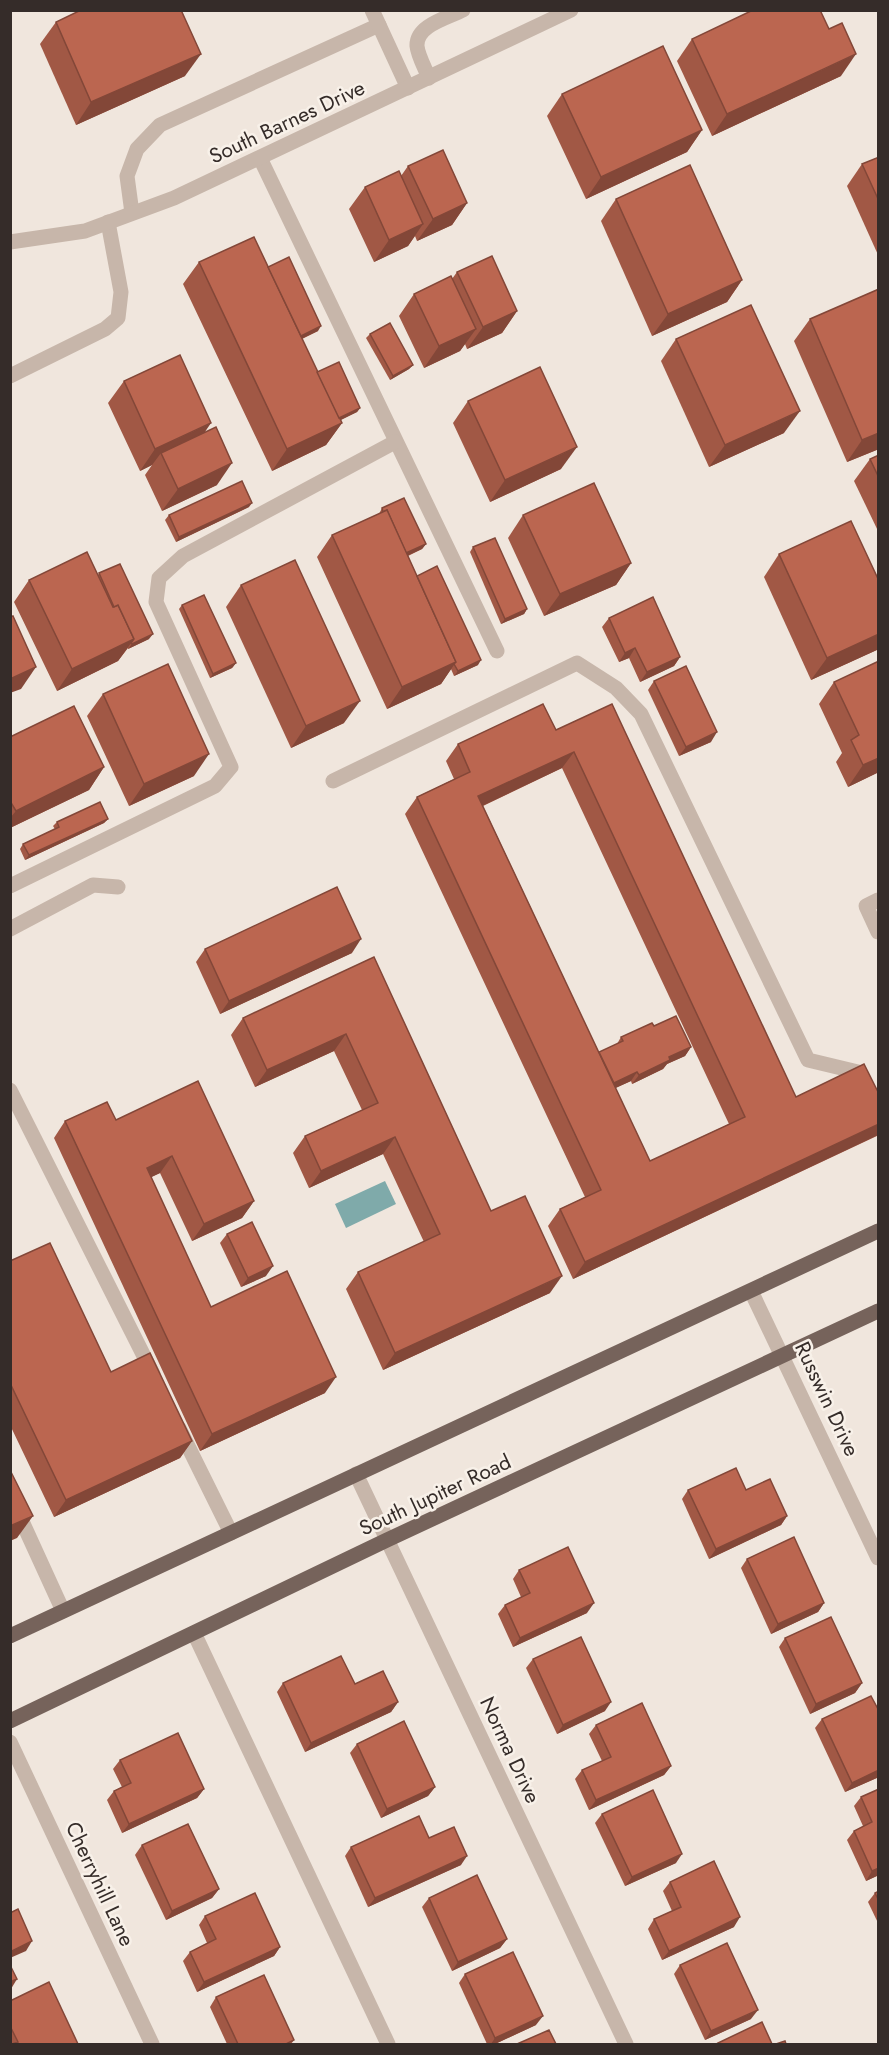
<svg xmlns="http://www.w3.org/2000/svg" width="889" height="2055" font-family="Jost,sans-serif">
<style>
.water{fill:#7faaaa}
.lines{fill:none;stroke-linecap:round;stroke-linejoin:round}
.service{stroke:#c7b6aa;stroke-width:15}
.minor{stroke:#c7b6aa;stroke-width:15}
.tertiary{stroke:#c7b6aa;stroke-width:15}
.primary{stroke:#76635b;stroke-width:15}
.wall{fill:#a15845;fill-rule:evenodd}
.shaded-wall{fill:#834738}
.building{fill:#bb6650;stroke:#834738;stroke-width:1.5;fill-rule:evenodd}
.labels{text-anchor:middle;stroke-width:5;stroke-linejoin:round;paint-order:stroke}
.street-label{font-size:21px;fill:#352c29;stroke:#f8f1e9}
</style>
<rect width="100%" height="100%" fill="#f0e6dd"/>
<path class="water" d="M385 1181 396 1204 346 1228 335 1204Z"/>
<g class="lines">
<g class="service">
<path d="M429 78C425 68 418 56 417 46 416 25 448 18 463 10"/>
<path d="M260 158 497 651"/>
<path d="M132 213 127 176 137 149 160 125 379 25"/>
<path d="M10 376 105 329 118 318 121 292 108 222"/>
<path d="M333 781 577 663 616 688 641 714 808 1060 858 1072 878 1114"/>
<path d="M10 886 215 786 231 767 156 602 159 578 183 556 395 442"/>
<path d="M878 900 866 906 878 932"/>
<path d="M10 929 93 885 118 887"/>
<path d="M10 1090 153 1374"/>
<path d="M179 1428 231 1533"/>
<path d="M10 1495 63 1611"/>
<path d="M194 1633 388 2044"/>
</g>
<g class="minor">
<path d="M372 10 408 88"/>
<path d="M751 1291 878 1558"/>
<path d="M356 1474 626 2044"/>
<path d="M10 1742 152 2044"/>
</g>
<path class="tertiary" d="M10 242 85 231 174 198 571 10"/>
<g class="primary">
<path d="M10 1636 878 1231"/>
<path d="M10 1721 387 1540 878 1311"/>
</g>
</g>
<g class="wall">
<path d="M56 22 185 76 76 125 40 44Z"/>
<path d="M692 39 841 76 712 136 677 61Z"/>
<path d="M562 94 702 130 687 152 586 199 547 116Z"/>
<path d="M879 157V257L847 186 862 164Z"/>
<path d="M408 166 467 203 452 225 417 241 415 236 408 246 374 262 349 209 365 187 401 176Z"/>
<path d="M616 199 742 280 727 302 652 336 601 221Z"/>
<path d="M199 262 268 267 318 331 302 339 317 372 360 408 357 412 340 420 342 423 326 445 272 471 183 284Z"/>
<path d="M457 272 517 311 502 333 467 349 465 344 460 351 424 368 399 316 414 294 452 279Z"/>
<path d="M879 289V449L847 462 794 341 810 319Z"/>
<path d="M370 334 413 365 409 369 390 380 366 338Z"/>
<path d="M676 339 784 433 709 467 661 361Z"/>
<path d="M124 381 217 485 162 511 145 475 152 465 140 471 108 403Z"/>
<path d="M468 401 561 469 490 502 453 423Z"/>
<path d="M879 455V533L854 481 870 459Z"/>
<path d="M249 507 176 542 165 520 169 515Z"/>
<path d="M382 508 426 544 422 549 408 556 417 576 478 665 454 676 451 669 441 684 387 709 317 557 332 535 379 514Z"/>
<path d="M523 515 631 563 616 585 544 616 508 538Z"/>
<path d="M473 547 527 609 524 614 501 624 470 552Z"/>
<path d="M779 554 879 649 811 680 764 577Z"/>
<path d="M99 573 149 639 128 649V648L118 661 57 691 14 602 29 580 98 575Z"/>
<path d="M241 585 344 723 291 748 226 607Z"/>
<path d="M182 605 236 663 232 668 210 678 179 609Z"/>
<path d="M609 618 680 657 674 666 640 682 629 658 619 662 602 627Z"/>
<path d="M654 681 711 742 679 756 648 690Z"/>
<path d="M834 682 879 772 848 787 836 762 842 753 819 704Z"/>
<path d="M103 694 194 776 129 806 87 716Z"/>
<path d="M612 704 796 1097 879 1094V1135L573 1279 548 1226 560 1209 585 1197 405 814 417 797 454 779 446 761 458 744 556 730ZM562 768 729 1124 650 1161 615 1088 631 1081 632 1084 663 1069 667 1064 685 1056 691 1047 654 1026 621 1037 617 1044 599 1053 483 806Z"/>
<path d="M10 737 104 767 89 790 10 828Z"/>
<path d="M108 819 104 823 25 860 20 849 23 844 55 829 53 826 57 822Z"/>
<path d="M205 949 352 953 220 1014 196 962Z"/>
<path d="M374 957 491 1211 550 1293 383 1370 346 1289 358 1272 424 1242 383 1154 309 1188 293 1153 305 1136 362 1110 334 1051 255 1087 231 1035 243 1018Z"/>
<path d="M116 1120 254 1201 242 1218 192 1241 160 1173 151 1177 211 1307 325 1393 200 1451 54 1138 65 1121Z"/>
<path d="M227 1234 266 1276 241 1287 220 1243Z"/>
<path d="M10 1261 111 1372 192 1441 180 1458 54 1517 10 1425Z"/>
<path d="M688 1490H746L787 1516 781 1525 709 1559 682 1499Z"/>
<path d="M747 1559 824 1603 818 1612 771 1634 741 1568Z"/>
<path d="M519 1570 587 1613 513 1647 498 1614 505 1605 521 1597 513 1579Z"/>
<path d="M785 1638 862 1683 855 1693 810 1714 779 1647Z"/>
<path d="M533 1659 605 1711 557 1734 526 1668Z"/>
<path d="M283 1683 355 1684 398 1702 391 1712 305 1752 277 1692Z"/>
<path d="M822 1719 879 1777 845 1792 815 1728Z"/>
<path d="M596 1725 671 1766 664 1775 589 1810 575 1779 582 1770 602 1761 589 1734Z"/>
<path d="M357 1744 435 1787 428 1796 381 1818 350 1753Z"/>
<path d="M120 1760 204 1789 197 1798 122 1833 107 1800 114 1791 122 1787 113 1769Z"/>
<path d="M879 1789V1875L866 1881 847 1840 854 1831 863 1826 854 1806 861 1797Z"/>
<path d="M602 1814 676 1863 625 1886 595 1823Z"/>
<path d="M429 1838 461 1865 368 1907 345 1856 351 1847Z"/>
<path d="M142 1845 219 1889 212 1898 166 1920 135 1855Z"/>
<path d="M670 1882 734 1927 662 1960 648 1929 654 1919 672 1911 663 1891Z"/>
<path d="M879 1891V1925L868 1902 875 1893Z"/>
<path d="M429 1898 507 1939 500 1948 452 1971 422 1907Z"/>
<path d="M205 1916 280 1947 274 1956 197 1992 183 1961 190 1952 207 1943 199 1925Z"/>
<path d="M680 1965 751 2019 705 2040 674 1974Z"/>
<path d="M465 1974 536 2025 495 2044H487L459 1983Z"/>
<path d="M216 1997 294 2040 291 2044H227L210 2007Z"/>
<path d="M10 2001 78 2044H10Z"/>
</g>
<g class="shaded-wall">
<path d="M201 54 185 76 76 125 91 102Z"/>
<path d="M856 54 841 76 712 136 727 114Z"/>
<path d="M702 130 687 152 586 199 601 177Z"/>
<path d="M467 203 452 225 417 241 433 219Z"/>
<path d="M423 224 408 246 374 262 389 240Z"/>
<path d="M742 280 727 302 652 336 668 314Z"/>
<path d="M517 311 502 333 467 349 483 327Z"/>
<path d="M321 326 318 331 297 341 300 336Z"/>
<path d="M476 329 460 351 424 368 439 346Z"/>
<path d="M413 365 409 369 390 380 393 376Z"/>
<path d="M360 408 357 412 335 423 338 418Z"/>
<path d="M800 411 784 433 709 467 725 445Z"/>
<path d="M211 423 196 445 161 453 152 465 140 471 155 449Z"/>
<path d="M342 423 326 445 272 471 287 449Z"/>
<path d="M879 433V449L847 462 862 440Z"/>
<path d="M577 447 561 469 490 502 505 480Z"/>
<path d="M232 463 217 485 162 511 178 489Z"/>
<path d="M252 503 249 507 176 542 179 537Z"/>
<path d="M426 544 422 549 400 559 403 555Z"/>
<path d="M631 563 616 585 544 616 560 594Z"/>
<path d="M527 609 524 614 501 624 505 619Z"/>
<path d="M153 634 149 639 128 649 132 644Z"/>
<path d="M879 634V649L811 680 827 658Z"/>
<path d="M134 639 118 661 57 691 72 669Z"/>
<path d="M635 648 629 658 619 662 625 653Z"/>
<path d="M680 657 674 666 640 682 647 672Z"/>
<path d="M481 660 478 665 454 676 458 671Z"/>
<path d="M456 662 441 684 387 709 402 687Z"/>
<path d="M236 663 232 668 210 678 213 674Z"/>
<path d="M36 667 21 689 10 693V679Z"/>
<path d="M360 701 344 723 291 748 306 726Z"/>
<path d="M717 732 711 742 679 756 686 747Z"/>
<path d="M574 752 562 768 467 813 478 796Z"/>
<path d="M209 754 194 776 129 806 144 784Z"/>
<path d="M879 758V772L848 787 863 765Z"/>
<path d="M104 767 89 790 10 828V818L16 811Z"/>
<path d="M108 819 104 823 25 860 29 855Z"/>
<path d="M361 939 352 953 220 1014 229 1001Z"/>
<path d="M346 1034 334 1051 255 1087 267 1070Z"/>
<path d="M691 1047 685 1056 667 1064 663 1069 632 1084 639 1075 669 1057Z"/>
<path d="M637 1072 631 1081 607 1092 614 1083Z"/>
<path d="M879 1124 878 1135 573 1279 585 1262Z"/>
<path d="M395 1137 383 1154 309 1188 321 1171Z"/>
<path d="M172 1156 160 1173 135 1185 147 1168Z"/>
<path d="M254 1201 242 1218 192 1241 204 1224Z"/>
<path d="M273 1266 266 1276 241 1287 248 1278Z"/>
<path d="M562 1276 550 1293 383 1370 395 1353Z"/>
<path d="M336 1377 325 1393 200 1451 212 1434Z"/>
<path d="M192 1441 180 1458 54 1517 66 1500Z"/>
<path d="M33 1516 17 1538 10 1541V1526Z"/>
<path d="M787 1516 781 1525 709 1559 716 1549Z"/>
<path d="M594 1603 587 1613 513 1647 520 1638Z"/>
<path d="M824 1603 818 1612 771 1634 778 1624Z"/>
<path d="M862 1683 855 1693 810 1714 816 1704Z"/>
<path d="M398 1702 391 1712 305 1752 311 1743Z"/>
<path d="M611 1702 605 1711 557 1734 563 1725Z"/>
<path d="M671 1766 664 1775 589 1810 596 1800Z"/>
<path d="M879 1770V1777L845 1792 852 1783Z"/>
<path d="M435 1787 428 1796 381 1818 387 1809Z"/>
<path d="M204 1789 197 1798 122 1833 129 1824Z"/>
<path d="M682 1854 676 1863 625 1886 632 1877Z"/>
<path d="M467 1856 461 1865 368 1907 375 1898Z"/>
<path d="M879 1868V1875L866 1881 872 1871Z"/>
<path d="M219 1889 212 1898 166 1920 172 1911Z"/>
<path d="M740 1917 734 1927 662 1960 669 1951Z"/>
<path d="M507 1939 500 1948 452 1971 458 1962Z"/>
<path d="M32 1941 26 1951 10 1958V1952Z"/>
<path d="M280 1947 274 1956 197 1992 204 1982Z"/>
<path d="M17 1979 11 1989H10V1982Z"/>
<path d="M758 2010 751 2019 705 2040 711 2031Z"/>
<path d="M543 2016 536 2025 495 2044H491L495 2038Z"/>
</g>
<g class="building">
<path d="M81 10H181L201 54 91 102 56 22Z"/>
<path d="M753 10H820L829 29 842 23 856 54 727 114 692 39Z"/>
<path d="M663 46 702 130 601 177 562 94Z"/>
<path d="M443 150 467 203 433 219 408 166Z"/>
<path d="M879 157V201L862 164Z"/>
<path d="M690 165 742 280 668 314 616 199Z"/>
<path d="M399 171 423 224 389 240 365 187Z"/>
<path d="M254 237 342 423 287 449 199 262Z"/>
<path d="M492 256 517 311 483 327 457 272Z"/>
<path d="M289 257 321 326 301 336 268 267Z"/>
<path d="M451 276 476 329 439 346 414 294Z"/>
<path d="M879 289V433L862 440 810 319Z"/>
<path d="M751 305 800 411 725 445 676 339Z"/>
<path d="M390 323 413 365 393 376 370 334Z"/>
<path d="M180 355 211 423 155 449 124 381Z"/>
<path d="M339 362 360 408 339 418 317 372Z"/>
<path d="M540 367 577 447 505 480 468 401Z"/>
<path d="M216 427 232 463 178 489 161 453Z"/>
<path d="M879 455V478L870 459Z"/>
<path d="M242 481 252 503 179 537 169 515Z"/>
<path d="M594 483 631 563 560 594 523 515Z"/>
<path d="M404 498 426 544 406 553 387 510 383 512 382 508Z"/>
<path d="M387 510 456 662 402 687 332 535Z"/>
<path d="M851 521 879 581V634L827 658 779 554Z"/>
<path d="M495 538 527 609 505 619 473 547Z"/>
<path d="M87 552 113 607 118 605 134 639 72 669 29 580Z"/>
<path d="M295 560 360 701 306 726 241 585Z"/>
<path d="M120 564 153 634 132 644 131 643 134 639 118 605 114 607 99 573Z"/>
<path d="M437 566 481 660 458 671 454 664 456 662 417 576Z"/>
<path d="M204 595 236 663 213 674 182 605Z"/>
<path d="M653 597 680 657 647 672 635 648 625 653 609 618Z"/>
<path d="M13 616 36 667 10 679V617Z"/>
<path d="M879 661V758L863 765 851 740 859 735 834 682Z"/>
<path d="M168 664 209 754 144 784 103 694Z"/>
<path d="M686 666 717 732 686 747 654 681Z"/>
<path d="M543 704 556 730 612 704 796 1097 864 1064 879 1094V1124L585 1262 560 1209 601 1190 417 797 470 772 458 744ZM574 752 745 1117 650 1161 478 796Z"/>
<path d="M74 706 104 767 16 811 10 801V737Z"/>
<path d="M100 802 108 819 29 855 23 844 59 827 57 822Z"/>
<path d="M337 887 361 939 229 1001 205 949Z"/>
<path d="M374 957 491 1211 525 1196 562 1276 395 1353 358 1272 440 1234 395 1137 321 1171 305 1136 378 1103 346 1034 267 1070 243 1018Z"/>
<path d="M676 1016 691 1047 669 1057 670 1060 639 1075 637 1072 614 1083 599 1052 623 1041 621 1037 652 1023 654 1026Z"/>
<path d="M198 1081 254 1201 204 1224 172 1156 147 1168 211 1307 287 1271 336 1377 212 1434 65 1121 107 1102 116 1120Z"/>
<path d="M252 1222 273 1266 248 1278 227 1234Z"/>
<path d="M50 1243 111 1372 150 1353 192 1441 66 1500 10 1383V1261Z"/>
<path d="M736 1468 746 1490 770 1479 787 1516 716 1549 688 1490Z"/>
<path d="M10 1470 33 1516 10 1526Z"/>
<path d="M794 1537 824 1603 778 1624 747 1559Z"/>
<path d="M568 1547 594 1603 520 1638 505 1605 530 1593 519 1570Z"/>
<path d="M831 1617 862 1683 816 1704 785 1638Z"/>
<path d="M581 1637 611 1702 563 1725 533 1659Z"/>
<path d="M341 1656 355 1684 383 1671 398 1702 311 1743 283 1683Z"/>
<path d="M871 1696 879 1711V1770L852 1783 822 1719Z"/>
<path d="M642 1703 671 1766 596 1800 582 1770 611 1757 596 1725Z"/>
<path d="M404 1721 435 1787 387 1809 357 1744Z"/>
<path d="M178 1733 204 1789 129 1824 114 1791 131 1783 120 1760Z"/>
<path d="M879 1789V1868L872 1871 854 1831 872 1822 861 1797Z"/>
<path d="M653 1790 682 1854 632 1877 602 1814Z"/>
<path d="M419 1816 429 1838 454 1827 467 1856 375 1898 351 1847Z"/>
<path d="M188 1824 219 1889 172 1911 142 1845Z"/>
<path d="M714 1861 740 1917 669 1951 654 1919 681 1907 670 1882Z"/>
<path d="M477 1875 507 1939 458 1962 429 1898Z"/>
<path d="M879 1891V1901L875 1893Z"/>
<path d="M255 1893 280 1947 204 1982 190 1952 216 1939 205 1916Z"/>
<path d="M18 1909 32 1941 10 1952V1913Z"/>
<path d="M727 1943 758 2010 711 2031 680 1965Z"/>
<path d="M513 1952 543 2016 495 2038 465 1974Z"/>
<path d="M10 1965 17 1979 10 1982Z"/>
<path d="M264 1975 294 2040 286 2044H238L216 1997Z"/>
<path d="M49 1982 78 2044H12L18 2042 10 2026V2001Z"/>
<path d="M762 2022 772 2044H719L718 2043Z"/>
<path d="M549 2030 556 2044H517Z"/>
<path d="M785 2041 786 2044H776Z"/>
</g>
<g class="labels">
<g class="street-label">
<text transform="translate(287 122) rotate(-25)" y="7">South Barnes Drive</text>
<text transform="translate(827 1399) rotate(65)" y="7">Russwin Drive</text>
<text transform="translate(435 1495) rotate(-25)" y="7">South Jupiter Road</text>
<text transform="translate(510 1750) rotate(65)" y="7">Norma Drive</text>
<text transform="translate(100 1884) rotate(65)" y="7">Cherryhill Lane</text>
</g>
</g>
<rect width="889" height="2055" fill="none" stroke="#352c29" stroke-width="24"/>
</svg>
